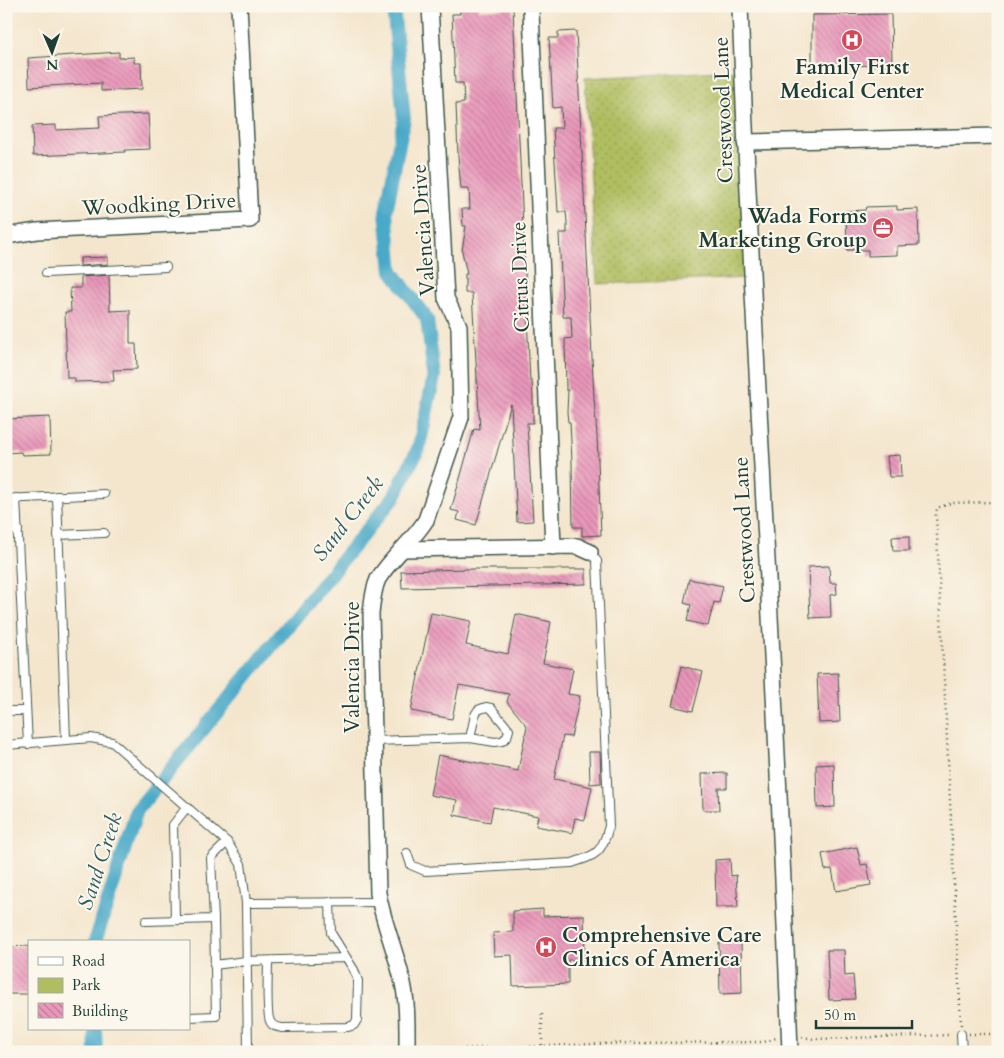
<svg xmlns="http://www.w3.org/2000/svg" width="1004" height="1058" font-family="Cardo,serif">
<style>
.green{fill:url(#green-dots);stroke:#687e4a}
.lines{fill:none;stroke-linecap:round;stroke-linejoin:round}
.canal{stroke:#49a9c8;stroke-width:14}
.building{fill:url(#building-back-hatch)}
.lane-casing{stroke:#3f564b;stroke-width:10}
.street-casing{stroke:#3f564b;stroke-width:18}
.path{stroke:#3f564b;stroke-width:2.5;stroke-dasharray:1 4;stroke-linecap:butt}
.lane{stroke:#fff;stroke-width:8}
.street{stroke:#fff;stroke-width:15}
.labels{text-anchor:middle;stroke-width:4;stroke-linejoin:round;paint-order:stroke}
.poi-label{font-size:21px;font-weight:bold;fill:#1f3d34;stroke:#fbf7ec}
.street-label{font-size:21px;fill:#1f3d34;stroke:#fbf7ec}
.water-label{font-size:22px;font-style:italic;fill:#2c5d60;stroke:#fbf7ec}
</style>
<defs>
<pattern id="green-dots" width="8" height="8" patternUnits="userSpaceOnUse" patternTransform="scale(1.25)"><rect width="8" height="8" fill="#b0be60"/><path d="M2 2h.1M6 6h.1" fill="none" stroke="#8f9c50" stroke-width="1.8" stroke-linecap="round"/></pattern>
<pattern id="building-back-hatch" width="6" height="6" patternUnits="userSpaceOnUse" patternTransform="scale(1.25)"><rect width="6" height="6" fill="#ea97ba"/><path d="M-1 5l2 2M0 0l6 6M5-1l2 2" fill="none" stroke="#bd7c98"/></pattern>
</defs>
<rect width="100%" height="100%" fill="#fbf7ec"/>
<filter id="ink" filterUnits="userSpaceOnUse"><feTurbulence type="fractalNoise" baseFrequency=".02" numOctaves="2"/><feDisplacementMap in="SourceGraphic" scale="10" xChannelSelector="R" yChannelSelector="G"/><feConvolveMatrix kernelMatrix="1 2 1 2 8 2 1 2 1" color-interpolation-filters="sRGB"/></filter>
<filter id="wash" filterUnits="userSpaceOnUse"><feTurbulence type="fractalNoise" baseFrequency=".0096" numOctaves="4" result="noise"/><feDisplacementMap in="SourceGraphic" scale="20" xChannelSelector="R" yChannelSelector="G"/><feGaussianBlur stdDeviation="1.12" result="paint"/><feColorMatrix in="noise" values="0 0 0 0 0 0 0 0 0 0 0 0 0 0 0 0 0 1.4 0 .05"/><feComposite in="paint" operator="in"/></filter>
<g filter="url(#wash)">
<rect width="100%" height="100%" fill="#f4e6cd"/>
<path class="green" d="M742 70 751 278 597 284 585 78Z"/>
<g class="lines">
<g class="canal">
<path d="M95 942 137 810 394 497 419 447 434 376 427 319 392 271 386 212 404 119 393 6"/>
<path d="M95 1029 96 1052"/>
</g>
</g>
<g id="blocks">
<g class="building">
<path d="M460 6H479V10L513 8 530 381H532L533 398V423H527L533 521 517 522 511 404 476 525 457 520 459 512 451 510 474 429 480 430 472 293H465V274H467L462 251 466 226H463L462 209H470L469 189H461L458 156 456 104 464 103 463 83H455L452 14H460Z"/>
<path d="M891 14 892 65 812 66V15Z"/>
<path d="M576 31 594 398 597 436 601 535 582 536V527H573L572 461 570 422H568L567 412 568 390H566L565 339 572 338 571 317H563L559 233H567V222L566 212H558L553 128H562L561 107 553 108 549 38H558V32Z"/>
<path d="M119 52V58L134 57V63H141L142 89 101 91V83L29 87 28 58Z"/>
<path d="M148 114 150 149 125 150V152L33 156 32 126 56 125V130L100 128 99 116Z"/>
<path d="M897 206V210L918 209 919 245 897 246V255L868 256V250H847L846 211 865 210 866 207Z"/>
<path d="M108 257V264L80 266V258Z"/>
<path d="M109 275 110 311 130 310V344H136L137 369 113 370 114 381 75 382V378H67L65 312H71L70 288H81V277Z"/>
<path d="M50 417 51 454 22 455 21 452 6 453V419Z"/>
<path d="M900 455 901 477H889L887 456Z"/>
<path d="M909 536V551H893L892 537Z"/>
<path d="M829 566 830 583H836L837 594 830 595 831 617 810 618 808 567Z"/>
<path d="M467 569H586V584L402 588 401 571Z"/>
<path d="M689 579 723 586 719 603 714 602 708 626 687 621 691 605 684 603Z"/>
<path d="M431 613 471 621 466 645 508 654 516 614 551 622 543 663 573 669 568 694 580 696 571 737 563 736 554 779 592 787 585 820 575 818 572 833 536 826 538 816 493 807 490 822 454 815 457 800 430 795 438 755 518 771 527 726 507 702 509 694 459 685 452 719 411 711Z"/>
<path d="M682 666 703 672 693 711 672 706Z"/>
<path d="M838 673 840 722 819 723 817 674Z"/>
<path d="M589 752H600L601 783 590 784Z"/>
<path d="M834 764 835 807 817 808 816 765Z"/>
<path d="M727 773V788H718L719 810H703L702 774Z"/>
<path d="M857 847 861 865 867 864 871 885 836 891 832 869 825 870 822 854Z"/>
<path d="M730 859 731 876 736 875 738 907H716L715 860Z"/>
<path d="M543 909V916L584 915 585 959 568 960V984L513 986 512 955 494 956 493 933 513 932V911Z"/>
<path d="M741 942 742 993 720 994 719 943Z"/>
<path d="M29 946V994H6V947Z"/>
<path d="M827 950H844L845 976 853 975 855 999 829 1000Z"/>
</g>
</g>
</g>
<g filter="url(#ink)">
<use href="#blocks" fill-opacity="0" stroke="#3f564b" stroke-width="1"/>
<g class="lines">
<g class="lane-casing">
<g id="lane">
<path d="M46 273 166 267"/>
<path d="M57 496 66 740"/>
<path d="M16 498 28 744"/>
<path d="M6 499 104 494"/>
<path d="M6 530H18"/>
<path d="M58 535 104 533"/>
<path d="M6 711H26"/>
<path d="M373 741 470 738 495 742 502 741 507 737 509 730 491 708 486 707 478 710 475 715 470 738"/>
<path d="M6 745 91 738 112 742 227 842 241 864 246 903 380 902"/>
<path d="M407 853 411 865 425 871 572 863C597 855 602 853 609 826L597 561 590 552"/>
<path d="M246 903 248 1052"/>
<path d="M175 919 173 825 187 807"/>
<path d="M146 921 214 919 211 858 227 842"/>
<path d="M268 961C268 972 266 1014 270 1021 272 1027 278 1027 283 1028L348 1027 354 1025 357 1020 358 981 354 970 331 933 330 902"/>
<path d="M214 965 246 961 346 958"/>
<path d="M189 1017 216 1016 214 919"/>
<path d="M961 1034 962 1052"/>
</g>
</g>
<g class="street-casing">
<g id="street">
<path d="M534 6 531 11 553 547"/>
<path d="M740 6C753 355 778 703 790 1052"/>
<path d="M745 142 998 136"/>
<path d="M6 236 37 231 250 220 239 6"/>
<path d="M403 549 577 546 590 552"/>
<path d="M407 1052C407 1027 408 999 401 975 394 947 383 921 378 893L371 614C372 603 373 590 378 579 391 558 412 542 426 520L461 417 459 326 446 298 430 6"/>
</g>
</g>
<g class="path">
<path d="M542 1014V1046"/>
<path d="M961 1025 936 515 937 508 951 503 998 502"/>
<path d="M969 1034H998"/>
<path d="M802 1037 814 1039 951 1035"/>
<path d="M420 1050 632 1043 764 1042 776 1038"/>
<path d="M374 1052 395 1050"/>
</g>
<use href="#lane" class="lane"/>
<use href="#street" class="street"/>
</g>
</g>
<defs>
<g id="hospital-disc" transform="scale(1.125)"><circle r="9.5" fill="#d1495b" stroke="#fbf7ec"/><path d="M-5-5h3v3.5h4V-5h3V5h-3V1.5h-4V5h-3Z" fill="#fff"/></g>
<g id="office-disc" transform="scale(1.125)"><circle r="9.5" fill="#d1495b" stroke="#fbf7ec"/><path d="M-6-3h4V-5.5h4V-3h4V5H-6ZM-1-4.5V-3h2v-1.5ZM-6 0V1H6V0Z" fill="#fff"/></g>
</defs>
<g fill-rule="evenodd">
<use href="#hospital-disc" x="852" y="40"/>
<use href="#office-disc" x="883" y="228"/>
<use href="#hospital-disc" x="546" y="947"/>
</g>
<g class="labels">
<g class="poi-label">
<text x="852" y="74">Family First<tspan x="852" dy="24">Medical Center</tspan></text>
<text x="867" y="223" text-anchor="end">Wada Forms<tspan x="867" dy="24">Marketing Group</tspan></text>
<text x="562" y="942" text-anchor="start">Comprehensive Care<tspan x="562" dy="24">Clinics of America</tspan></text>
</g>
<g class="street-label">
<text transform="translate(723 110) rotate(-92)" y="7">Crestwood Lane</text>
<text transform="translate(159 204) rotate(-3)" y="7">Woodking Drive</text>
<text transform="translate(423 230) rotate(-94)" y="7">Valencia Drive</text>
<text transform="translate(520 277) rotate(-92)" y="7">Citrus Drive</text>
<text transform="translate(744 530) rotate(-93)" y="7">Crestwood Lane</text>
<text transform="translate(352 667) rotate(-90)" y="7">Valencia Drive</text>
</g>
<g class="water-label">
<text transform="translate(347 518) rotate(-52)" y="8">Sand Creek</text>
<text transform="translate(99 861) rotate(-72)" y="8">Sand Creek</text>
</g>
</g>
<rect width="1004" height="1058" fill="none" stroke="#fbf7ec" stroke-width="25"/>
<rect x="28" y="940" width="162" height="90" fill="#fbf7ec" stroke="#a3ada2"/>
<rect x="38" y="957" width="25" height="8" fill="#ffffff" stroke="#a3ada2"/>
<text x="72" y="966" font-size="15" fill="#1f3d34">Road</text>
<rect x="38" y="978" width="25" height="15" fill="#b0be60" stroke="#a3ada2"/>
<text x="72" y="990" font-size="15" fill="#1f3d34">Park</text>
<rect x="38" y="1003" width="25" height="15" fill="url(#building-back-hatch)" stroke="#a3ada2"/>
<text x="72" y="1016" font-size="15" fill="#1f3d34">Building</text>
<g transform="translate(52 52) rotate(178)" stroke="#fbf7ec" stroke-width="4" paint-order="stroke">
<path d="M0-4L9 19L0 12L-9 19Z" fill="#1f3d34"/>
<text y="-8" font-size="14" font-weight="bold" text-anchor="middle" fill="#1f3d34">N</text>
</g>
<path d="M816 1020v8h96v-8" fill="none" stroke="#1f3d34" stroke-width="2.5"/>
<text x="824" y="1020" font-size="15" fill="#1f3d34" stroke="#fbf7ec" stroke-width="4" paint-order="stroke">50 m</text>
</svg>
